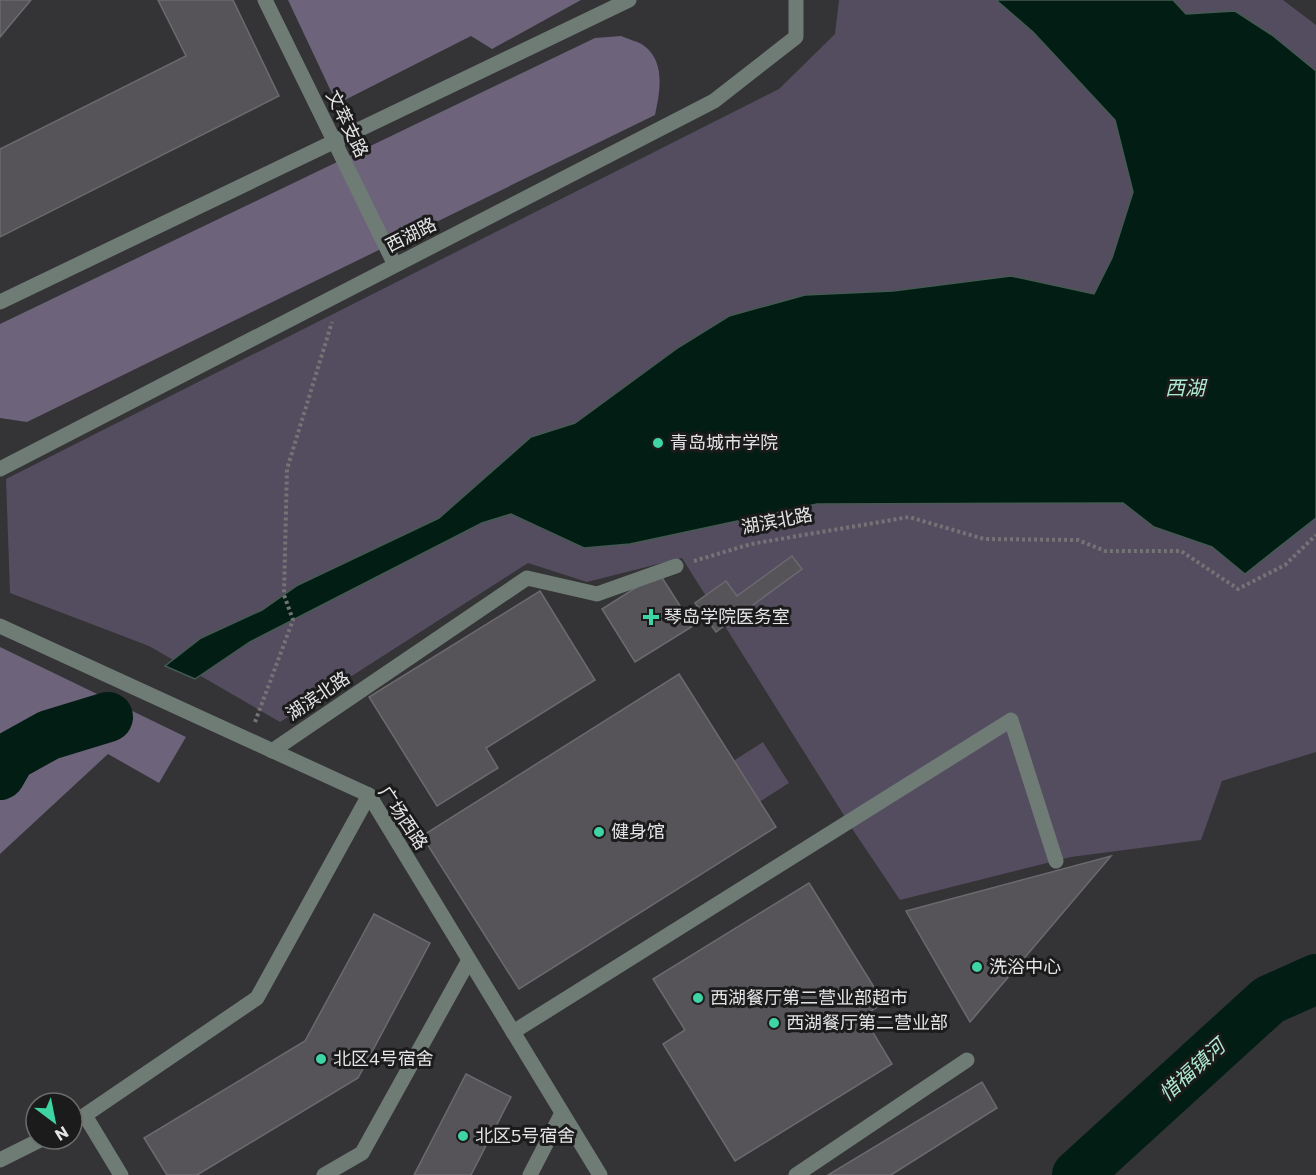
<svg xmlns="http://www.w3.org/2000/svg" width="1316" height="1175" font-family="Commissioner,'Noto Sans SC',sans-serif">
<style>
.green{fill:#544c5f}
.forest{fill:#6d637b}
.water{fill:#021e14;stroke:#465953;stroke-width:1.5}
.lines{fill:none;stroke-linecap:round;stroke-linejoin:round}
.river{stroke:#021e14;stroke-width:50}
.building{fill:#565458;stroke:#6b6a6e;stroke-width:1.5}
.path{stroke:#747375;stroke-width:4;stroke-dasharray:3 3;stroke-linecap:butt}
.minor{stroke:#6f7c76;stroke-width:15}
.poi-dot{fill:#3ed4a3;stroke:#1b1b1c;stroke-width:2}
.labels{text-anchor:middle;stroke-width:6;stroke-linejoin:round;paint-order:stroke}
.street-label{font-size:18px;fill:#e4e3e5;stroke:#1b1b1c}
.poi-label{font-size:18px;fill:#e4e3e5;stroke:#1b1b1c;text-anchor:start}
.water-label{font-size:20px;font-style:italic;fill:#aeead0;stroke:#1b1b1c}
</style>
<rect width="100%" height="100%" fill="#343336"/>
<g class="green">
<path d="M839 0H1283L1316 25V752L1222 781 1201 840 1071 857 900 900 855 833 682 558 587 582 528 563 280 722 149 646 10 593 6 479 779 89 835 34Z"/>
<path d="M763 742 789 783 706 836 680 795Z"/>
</g>
<g class="forest">
<path d="M288 0H581L492 49 471 36 337 104Z"/>
<path d="M621 36C627 39 637 41 643 45 666 61 660 92 655 115L27 422 0 418V324L595 38Z"/>
<path d="M0 647 186 737 159 783 108 754 0 854Z"/>
</g>
<path class="water" d="M996 0H1173L1186 14 1235 11 1272 35 1316 71V518L1245 574 1212 547 1154 527 1123 503 817 504 630 544 584 548 511 514 482 523 250 642 195 679 165 666 201 638 262 610 298 585 439 518 531 437 575 423 679 347 729 316 805 295 893 291 1011 276 1094 294 1112 258 1133 192 1115 120 1033 32Z"/>
<g class="lines">
<g class="river">
<path d="M0 775 11 756 49 735 108 717"/>
<path d="M1077 1175 1269 1000 1316 979"/>
</g>
</g>
<g class="building">
<path d="M0 0H31L0 37Z"/>
<path d="M158 0H233L279 96 0 237V149L186 56Z"/>
<path d="M792 556 802 569 716 632 695 603 726 581 737 596Z"/>
<path d="M659 573 693 626 635 662 602 609Z"/>
<path d="M540 591 595 680 486 748 498 768 437 806 369 697Z"/>
<path d="M679 674 776 827 519 989 422 836Z"/>
<path d="M1111 856 970 1022 906 911Z"/>
<path d="M809 883 884 1003 863 1016 892 1064 735 1161 663 1044 685 1030 653 979Z"/>
<path d="M374 914 430 943 358 1078 197 1175H167L144 1138 305 1041Z"/>
<path d="M466 1074 511 1097 471 1175H414Z"/>
<path d="M982 1082 997 1108 891 1175H828Z"/>
</g>
<g class="lines">
<g class="path">
<path d="M694 561 751 544 909 517 984 539 1078 540 1105 551H1181L1238 589 1285 565 1316 535"/>
<path d="M255 722 293 620 284 595 287 469 332 322"/>
</g>
<g class="minor">
<path d="M265 0 395 265"/>
<path d="M0 302 629 0"/>
<path d="M0 469 714 101 796 37V0"/>
<path d="M0 626 369 795 600 1175"/>
<path d="M272 751 527 578 597 594 676 566"/>
<path d="M513 1032 1011 720 1056 861"/>
<path d="M86 1117 121 1175"/>
<path d="M72 1124 257 998 369 795"/>
<path d="M0 1160 42 1139"/>
<path d="M324 1175 362 1153 469 960"/>
<path d="M530 1175 562 1113"/>
<path d="M796 1175 967 1060"/>
</g>
</g>
<g class="poi-dot">
<circle cx="658" cy="443" r="6"/>
<path d="M648 608h6v6h6v6h-6v6h-6v-6h-6v-6h6z"/>
<circle cx="599" cy="832" r="6"/>
<circle cx="977" cy="967" r="6"/>
<circle cx="698" cy="998" r="6"/>
<circle cx="774" cy="1023" r="6"/>
<circle cx="321" cy="1059" r="6"/>
<circle cx="463" cy="1136" r="6"/>
</g>
<g class="labels">
<g class="street-label">
<text transform="translate(347 124) rotate(64)" y="6">文萃支路</text>
<text transform="translate(411 235) rotate(-27)" y="6">西湖路</text>
<text transform="translate(777 521) rotate(-11)" y="6">湖滨北路</text>
<text transform="translate(318 696) rotate(-34)" y="6">湖滨北路</text>
<text transform="translate(403 818) rotate(56)" y="6">广场西路</text>
</g>
<g class="poi-label">
<text x="670" y="449">青岛城市学院</text>
<text x="664" y="623">琴岛学院医务室</text>
<text x="611" y="838">健身馆</text>
<text x="989" y="973">洗浴中心</text>
<text x="710" y="1004">西湖餐厅第二营业部超市</text>
<text x="786" y="1029">西湖餐厅第二营业部</text>
<text x="333" y="1065">北区4号宿舍</text>
<text x="475" y="1142">北区5号宿舍</text>
</g>
<g class="water-label">
<text x="1185" y="395">西湖</text>
<text transform="translate(1192 1070) rotate(-42)" y="7">惜福镇河</text>
</g>
</g>
<g transform="translate(54 1121) rotate(148)"><circle r="28" fill="#1b1b1c" stroke="#6b6b6c" stroke-width="1.5"/>
<path d="M0-4.5L10 22L0 15L-10 22Z" fill="#3ed4a3"/>
<text y="-9" font-size="16" font-weight="bold" text-anchor="middle" fill="#e4e3e5">N</text>
</g>
</svg>
